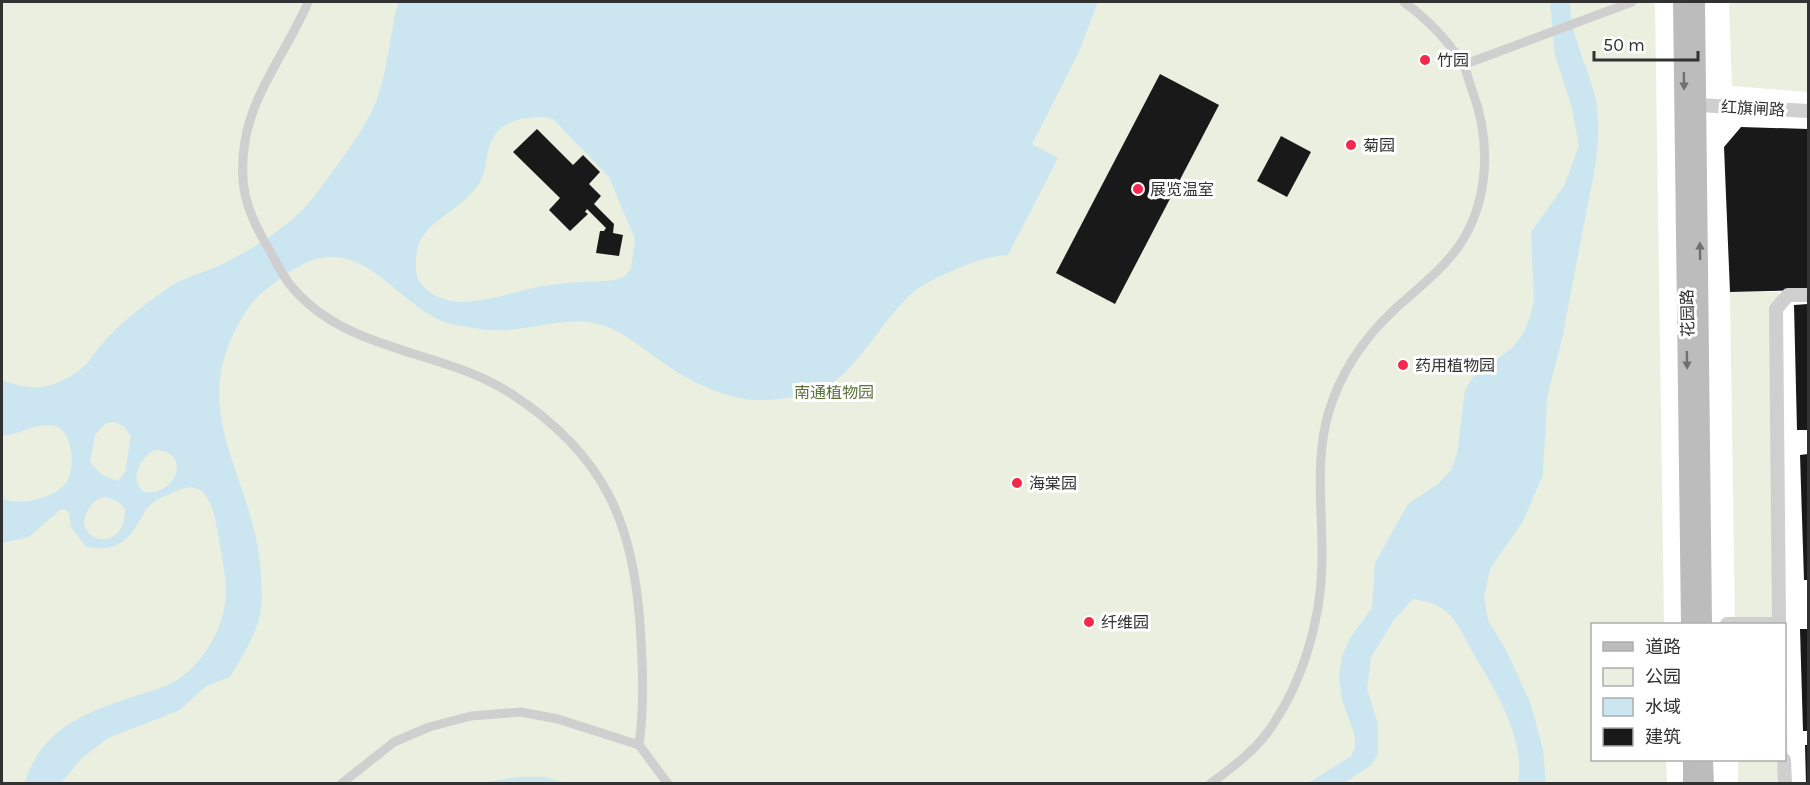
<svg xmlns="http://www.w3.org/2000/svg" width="1810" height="785" font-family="Karla,'Noto Sans SC',sans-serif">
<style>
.green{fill:#eaefdf}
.water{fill:#cbe6f0;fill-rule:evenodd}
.building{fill:#191919}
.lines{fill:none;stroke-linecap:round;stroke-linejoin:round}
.pedestrian{stroke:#cfcfcf;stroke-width:9}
.minor{stroke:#cfcfcf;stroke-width:14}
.secondary{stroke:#bcbcbc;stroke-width:18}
.oneway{fill:#707070}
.poi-dot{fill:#f5284e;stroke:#fff;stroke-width:2}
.labels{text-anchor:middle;stroke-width:6;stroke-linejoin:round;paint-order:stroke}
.poi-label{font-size:16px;fill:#323232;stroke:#fff;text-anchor:start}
.street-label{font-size:16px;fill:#323232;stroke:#fff}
.park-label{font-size:16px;fill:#5b733a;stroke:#fff}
</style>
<rect width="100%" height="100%" fill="#fff"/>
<g class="green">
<path d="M2 2H1655L1664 624H1592V760H1666L1667 783H2Z"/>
<path d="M1729 2H1808V92L1732 86Z"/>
<path d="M1730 292H1779L1788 783H1738V760H1784V624H1735Z"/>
</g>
<g class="water">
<path d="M398 2H1098L1078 54 1032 144 1058 158 1008 255C988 256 973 262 954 270 939 277 923 283 910 295 880 323 861 366 825 388 815 394 782 399 770 400 728 403 686 380 654 356 638 345 624 333 605 326 564 312 523 336 480 329 464 326 446 325 432 316 381 285 350 226 284 276 271 286 256 295 247 310 179 412 257 476 261 576 261 588 263 602 260 614 256 636 241 658 230 677L206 686 180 710 108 738 82 758 61 783H25C44 717 106 707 163 687 198 674 225 630 226 594 226 576 222 558 219 540 216 524 213 494 196 488 188 486 181 489 174 492 166 496 156 499 150 505 146 508 143 515 140 520 127 544 113 552 86 547L71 527 69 513 65 509 60 510 29 537 2 543V499C21 505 52 500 66 483 76 470 73 430 55 426 37 421 19 436 2 435V380C19 387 42 391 59 382 90 368 88 359 108 337 124 320 146 304 164 291 181 278 199 274 218 266 249 252 292 225 313 198 332 172 367 128 377 99 388 68 390 34 398 2ZM544 117 553 119 609 177 635 239 631 268 625 276 616 280C592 282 567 282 543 286 505 292 448 321 419 281 416 276 416 270 416 263 414 221 460 215 480 182 489 166 484 146 498 131 509 119 529 117 544 117ZM114 422 124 426 131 437 125 472 118 481 102 475 90 462 95 435 106 423ZM154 450C193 450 177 497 144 492 128 479 140 459 154 450ZM105 497 119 502 125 509C125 559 66 539 90 507 94 501 98 498 105 497Z"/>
<path d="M1550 2H1570C1570 36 1587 64 1595 96 1600 118 1598 140 1596 162L1562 339 1547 397 1543 475 1523 521 1490 569 1484 597 1488 620 1506 650 1530 702 1543 749 1546 783H1518C1526 738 1494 688 1472 651 1464 637 1457 619 1443 609 1435 603 1423 601 1413 599L1394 620 1371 657 1367 689 1378 724V754L1371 765 1344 783 1307 784 1351 756 1355 747V736L1342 700 1339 676 1342 656 1350 638 1372 608 1375 563 1408 504 1439 483 1451 470 1457 454 1465 390 1473 377 1512 348 1523 334 1530 317 1534 300 1531 232 1564 186 1579 146 1572 108 1555 55Z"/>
<path d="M518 777H545L566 783H480Z"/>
</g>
<g class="building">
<path d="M1160 74 1219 105 1115 304 1056 273Z"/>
<path d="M1741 127 1808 129V290L1730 292 1724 147Z"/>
<path d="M537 129 573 165 583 155 600 172 589 184 601 196 594 204 614 224 613 233 623 235 619 256 596 253 600 231H604L606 228 587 209 585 212 588 214 570 231 549 210 560 198 513 152Z"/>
<path d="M1281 136 1311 152 1287 197 1257 181Z"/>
<path d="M1808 304V430H1797L1794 305Z"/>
<path d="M1808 454V580H1804L1800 455Z"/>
<path d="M1800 629H1808V731H1803Z"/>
<path d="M1805 745H1808V784H1806Z"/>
</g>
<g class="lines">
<g class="pedestrian">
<path d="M308 2C289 48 253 91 245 141 238 184 246 210 267 246 275 259 282 276 292 287 347 353 442 349 510 393 608 456 635 527 641 639 643 675 644 709 639 745"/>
<path d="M1463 65 1632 2"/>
<path d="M341 784 394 742 429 727 471 716 521 712 558 719 639 745 668 784"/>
<path d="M1210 784C1230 769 1252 753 1267 733 1302 685 1321 622 1322 563 1323 511 1314 461 1329 411 1341 372 1365 337 1395 309 1417 289 1441 271 1459 246 1490 200 1491 140 1472 90 1469 82 1467 72 1463 64 1448 41 1426 18 1404 2"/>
</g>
<g class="minor">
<path d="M1698 105 1808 111"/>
<path d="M1779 623 1776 309 1788 295H1808"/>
<path d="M1727 624H1779"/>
<path d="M1784 760 1785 784"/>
</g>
<g class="secondary">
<path d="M1682 2 1690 624"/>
<path d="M1696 2 1703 624"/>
<path d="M1692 760V784"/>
<path d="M1704 760 1705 784"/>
</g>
</g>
<defs><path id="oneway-solid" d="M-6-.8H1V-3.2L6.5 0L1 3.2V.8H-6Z" transform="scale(1.5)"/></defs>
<g class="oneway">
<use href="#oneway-solid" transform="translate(1684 81) rotate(89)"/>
<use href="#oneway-solid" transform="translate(1700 251) rotate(-91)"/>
<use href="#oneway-solid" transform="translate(1687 360) rotate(89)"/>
</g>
<g class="poi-dot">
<circle cx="1425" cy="60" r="6"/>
<circle cx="1351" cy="145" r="6"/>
<circle cx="1138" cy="189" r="6"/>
<circle cx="1403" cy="365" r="6"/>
<circle cx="1017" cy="483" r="6"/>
<circle cx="1089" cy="622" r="6"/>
</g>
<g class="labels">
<g class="poi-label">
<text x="1437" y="66">竹园</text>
<text x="1363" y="151">菊园</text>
<text x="1150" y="195">展览温室</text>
<text x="1415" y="371">药用植物园</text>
<text x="1029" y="489">海棠园</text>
<text x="1101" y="628">纤维园</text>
</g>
<g class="street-label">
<text transform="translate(1753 108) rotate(3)" y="6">红旗闸路</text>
<text transform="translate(1687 313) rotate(-91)" y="6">花园路</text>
</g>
<g class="park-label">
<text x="834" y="398">南通植物园</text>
</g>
</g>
<rect width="1810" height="785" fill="none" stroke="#323232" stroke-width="6"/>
<rect x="1591" y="623" width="195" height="138" fill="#ffffff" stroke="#adadad" stroke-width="1.5"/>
<rect x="1603" y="642" width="30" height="9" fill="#bcbcbc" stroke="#adadad" stroke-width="1.5"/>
<text x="1645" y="653" font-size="18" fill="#323232">道路</text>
<rect x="1603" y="668" width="30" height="18" fill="#eaefdf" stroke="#adadad" stroke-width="1.5"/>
<text x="1645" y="683" font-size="18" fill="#323232">公园</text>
<rect x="1603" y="698" width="30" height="18" fill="#cbe6f0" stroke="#adadad" stroke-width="1.5"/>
<text x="1645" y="713" font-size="18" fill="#323232">水域</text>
<rect x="1603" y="728" width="30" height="18" fill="#191919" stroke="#adadad" stroke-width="1.5"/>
<text x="1645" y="743" font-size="18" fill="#323232">建筑</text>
<path d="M1594 51v9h104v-9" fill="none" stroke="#323232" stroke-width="3"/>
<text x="1603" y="51" font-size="18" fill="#323232" stroke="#ffffff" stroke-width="4.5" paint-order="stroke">50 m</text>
</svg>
